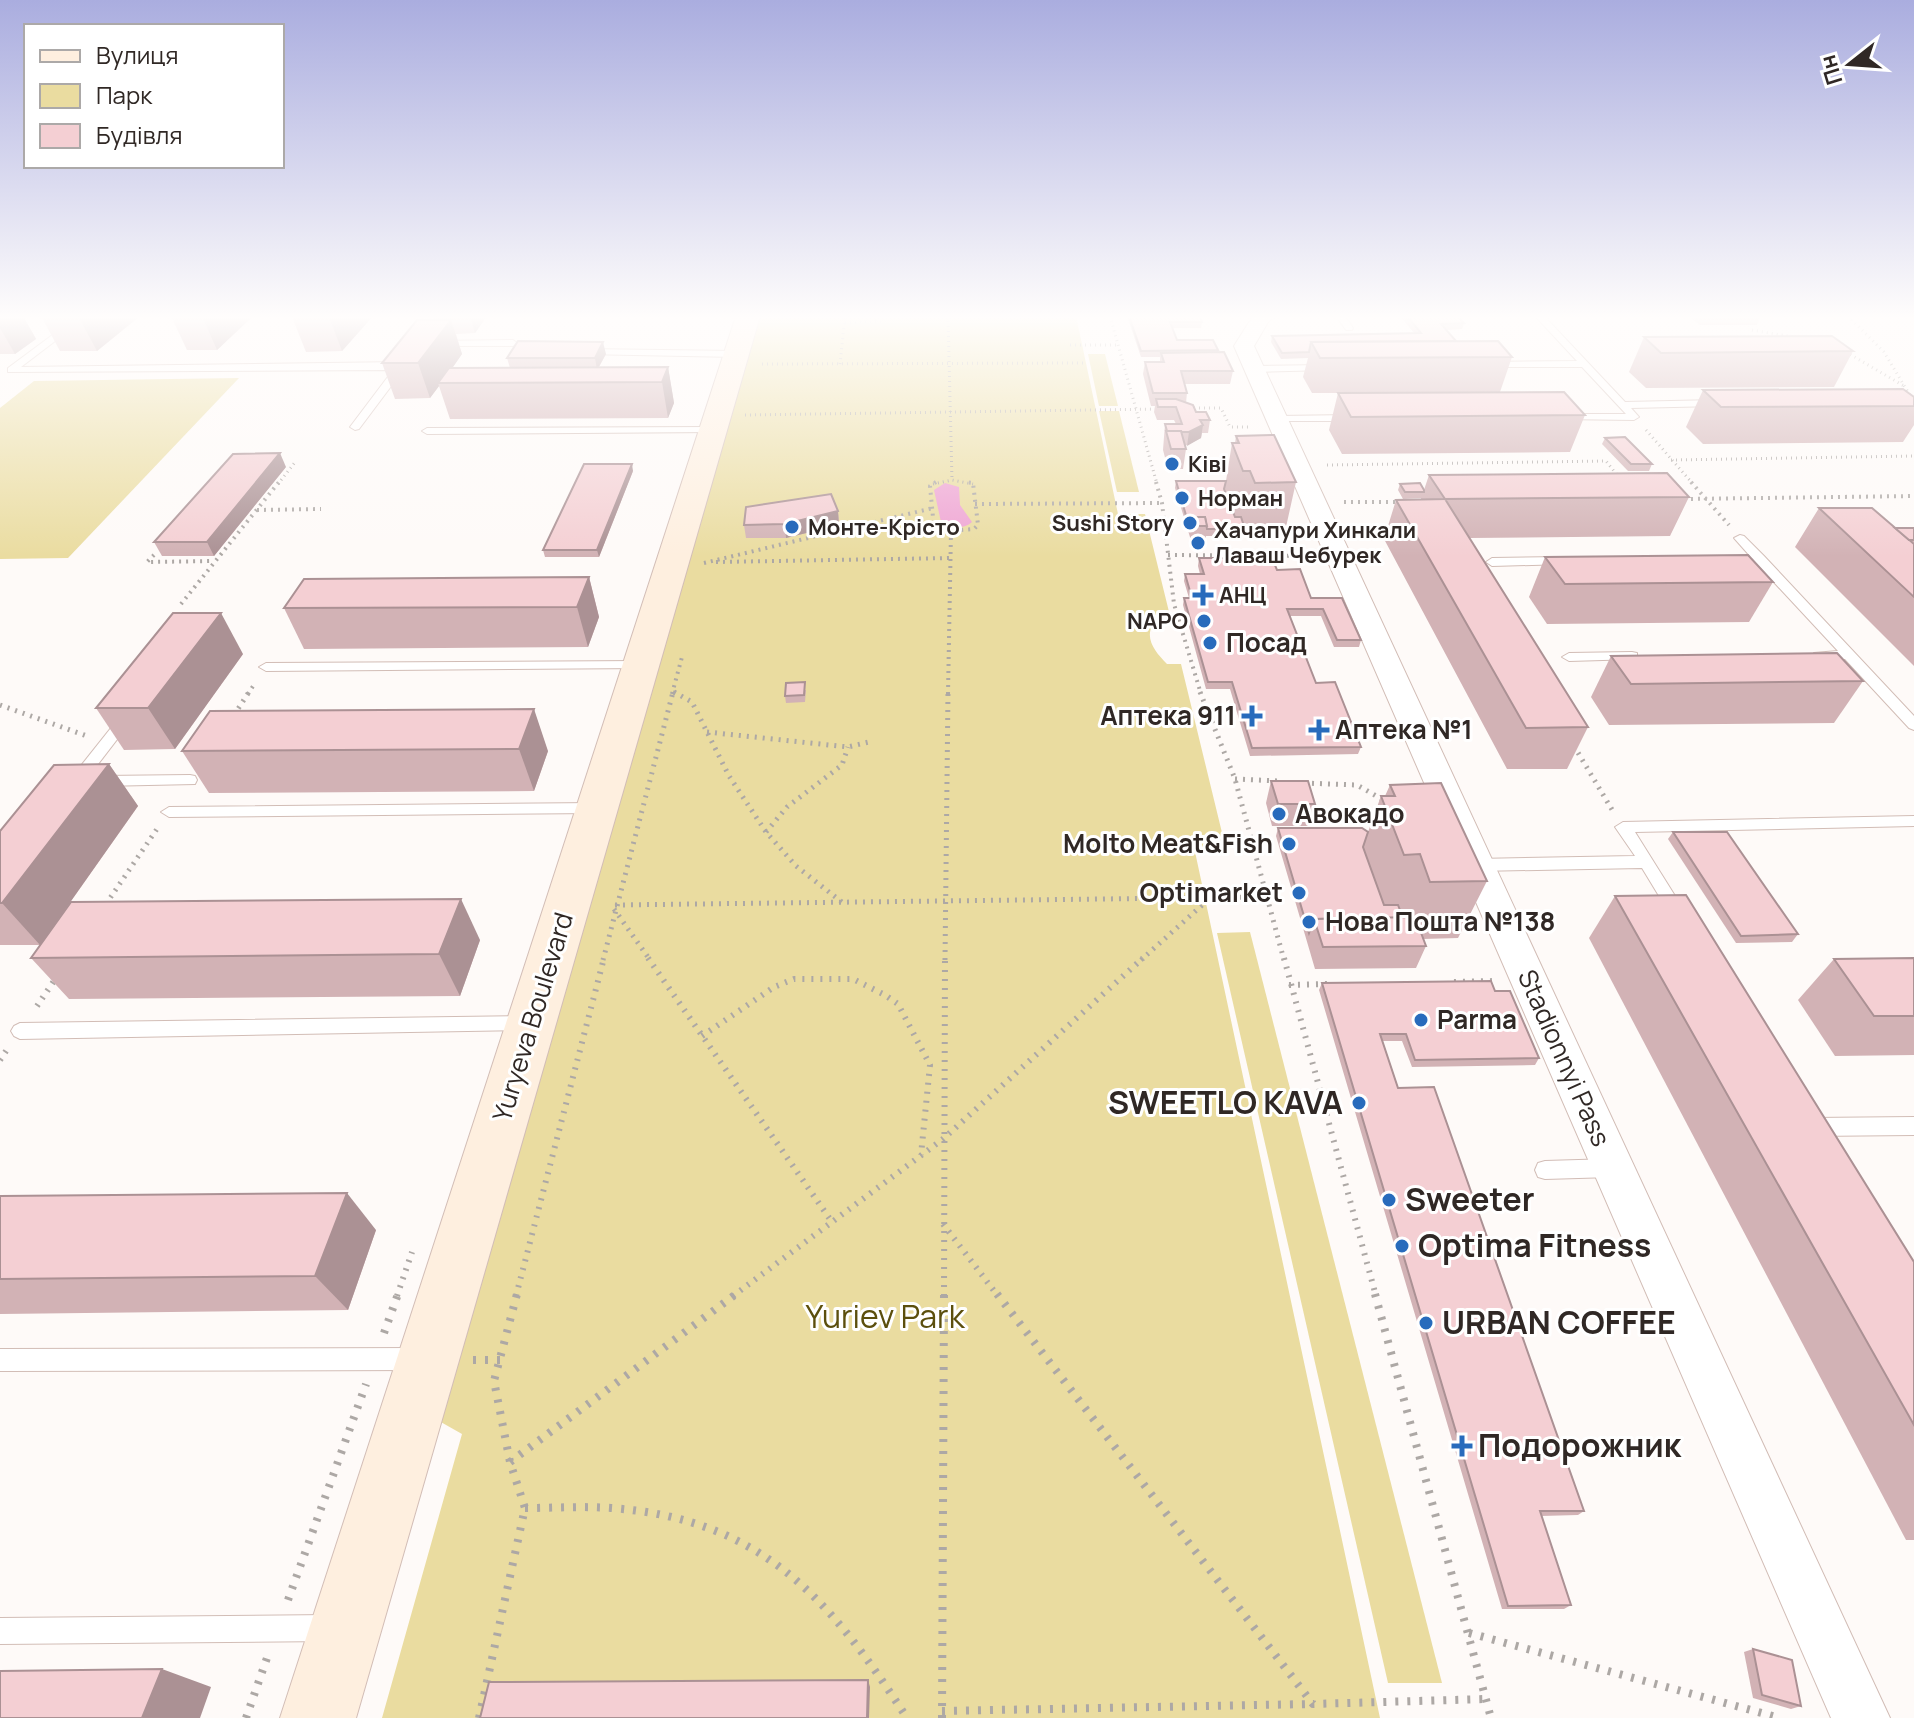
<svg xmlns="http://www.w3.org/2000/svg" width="1914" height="1718" font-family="Manrope,sans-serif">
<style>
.green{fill:#eadca0}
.water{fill:#eea3d2}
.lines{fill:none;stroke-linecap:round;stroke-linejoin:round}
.lane-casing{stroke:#d2bdb6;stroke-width:2}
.street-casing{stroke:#d2bdb6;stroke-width:2}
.secondary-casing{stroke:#d2bdb6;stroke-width:2}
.path-far4{stroke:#ada8a5;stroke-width:3;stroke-dasharray:1 4;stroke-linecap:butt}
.path-far3{stroke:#ada8a5;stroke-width:4;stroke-dasharray:2 5;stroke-linecap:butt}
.path-far2{stroke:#ada8a5;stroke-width:5;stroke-dasharray:2 6;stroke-linecap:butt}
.path-far1{stroke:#ada8a5;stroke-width:6;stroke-dasharray:2 7;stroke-linecap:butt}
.path{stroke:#ada8a5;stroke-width:8;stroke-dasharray:3 9;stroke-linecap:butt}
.lane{fill:#fff;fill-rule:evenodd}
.street{fill:#fff;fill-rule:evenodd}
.secondary{fill:#feefdf;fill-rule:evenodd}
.wall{fill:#d2b2b5}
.shaded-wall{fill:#ab9194}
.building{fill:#f4cfd3;stroke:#ab9194;stroke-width:2}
.poi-dot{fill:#286bbc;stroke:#fff;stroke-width:3}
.labels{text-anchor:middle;stroke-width:6;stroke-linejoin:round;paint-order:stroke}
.far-poi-label{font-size:22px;font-weight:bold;fill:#302825;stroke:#fff;text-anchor:start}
.poi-label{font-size:26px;font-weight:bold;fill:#302825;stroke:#fff;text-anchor:start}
.street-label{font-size:26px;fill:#302825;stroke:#fff}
.near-poi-label{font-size:32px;font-weight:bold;fill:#302825;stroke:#fff;text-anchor:start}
.near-park-label{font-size:32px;fill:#5c4f0d;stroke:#fff}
</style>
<rect width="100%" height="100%" fill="#fefaf8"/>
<g class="green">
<path d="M754 316H1076L1118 514H1145L1171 620 1153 624C1144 639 1156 653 1167 664H1181L1225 845 1194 847 1380 1718H382L462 1434 439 1421Z"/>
<path d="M1088 354H1105L1118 406H1099Z"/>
<path d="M239 378 68 558 0 559V408L34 381Z"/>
<path d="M1099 411H1119L1139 492H1117Z"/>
<path d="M1250 932 1442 1683H1388L1217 933Z"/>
</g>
<path class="water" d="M945 483 959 487 960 505 972 522C963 530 951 528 941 522L934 490Z"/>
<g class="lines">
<g class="lane-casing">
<g id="lane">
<path d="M78 316H88L21 367 402 362 407 365 359 429 355 430 350 427 393 370 8 372V368Z"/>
<path d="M1336 316H1345L1353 328 1352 330H1346Z"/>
<path d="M1535 316H1544L1625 402 1717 400 1722 403 1717 406 1631 408 1639 417 1634 420 1559 419V415L1563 414H1626L1582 367H1485L1483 365 1488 362 1577 361Z"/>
<path d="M436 341 513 340 517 343 513 346H433V342Z"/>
<path d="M585 349 737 351 742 354 737 357 582 354 580 352Z"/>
<path d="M1325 365 1328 366V370L1255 372 1250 369 1255 366Z"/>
<path d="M1277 416 1352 415 1357 418 1352 421H1273L1272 419Z"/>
<path d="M713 427 718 430 717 432 427 434 422 431 427 428Z"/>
<path d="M1740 535 1744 536 1764 556 1914 716V730L1909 728 1845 659H1814V653L1838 651 1756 563H1726V557L1750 556 1734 538Z"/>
<path d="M1562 557 1568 561 1566 564 1492 566 1486 562 1492 558Z"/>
<path d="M1632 652 1637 653V659L1569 661 1562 657 1569 653Z"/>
<path d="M641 661 646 662V668L266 671 259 667 266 663Z"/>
<path d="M127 713 132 714 134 717 132 720 82 785H72L70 781 72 777 122 714Z"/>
<path d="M190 775 195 776 197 780 195 784 102 786 95 781 102 776Z"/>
<path d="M596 803 604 808 596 813 169 817 161 812 169 807Z"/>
<path d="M1914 816V826L1635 832 1687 915 1685 919H1673L1642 868 1477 871 1469 865 1477 859 1635 856 1615 827 1623 822Z"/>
<path d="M525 1016 531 1018 534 1023 531 1028 525 1030 20 1039 14 1036 11 1031 14 1026 20 1023Z"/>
<path d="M1914 1117V1135L1812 1136 1805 1133 1802 1127 1805 1121 1812 1118Z"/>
<path d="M1612 1159 1619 1162 1622 1168 1619 1174 1612 1177 1545 1179 1538 1177 1535 1170 1538 1163 1545 1161Z"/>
<path d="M418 1348 426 1351 429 1359 426 1367 418 1370 0 1371V1349Z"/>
<path d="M330 1615 339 1619 343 1628 339 1637 330 1641 0 1644V1618Z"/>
</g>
</g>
<g class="street-casing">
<path id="street" d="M1253 316H1276L1268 322 1254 346 1890 1718H1831L1234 346Z"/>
</g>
<g class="secondary-casing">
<path id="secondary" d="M736 316H760L356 1718H280Z"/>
</g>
<g class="path-far4">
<path d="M948 316 952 480"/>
<path d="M1110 316 1157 484"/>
<path d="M1848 316 1884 352 1914 402"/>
<path d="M845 323 881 321 882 316"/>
<path d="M1752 330 1799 338"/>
<path d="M1070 345H1119"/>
<path d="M1846 352 1904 386"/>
<path d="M762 364 1085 363"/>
<path d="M840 364 845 316"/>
<path d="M1189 408H1221L1230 427H1251"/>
<path d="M745 415 1159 409"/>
<path d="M1646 430 1693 484"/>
<path d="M1671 460 1914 456"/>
<path d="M1327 465 1606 461 1618 476"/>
<path d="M278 484 296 461"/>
<path d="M933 484 952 480 973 484"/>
</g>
<g class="path-far3">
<path d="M936 482 930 486 934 528 946 531 974 529 978 525 973 483 965 482"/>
<path d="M1156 482 1162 503 1174 604 1201 694"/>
<path d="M1691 482 1729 525"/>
<path d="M1684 499 1914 496"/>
<path d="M1344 502H1402"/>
<path d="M975 504 1162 503"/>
<path d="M257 510 321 509"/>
<path d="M154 555 147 562 214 561"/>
<path d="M1168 555 1311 556"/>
<path d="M716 562 950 558"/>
<path d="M704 563 933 508"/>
<path d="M181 604 279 482"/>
<path d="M673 692 678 694"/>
<path d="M248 694 255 683"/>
<path d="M672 694 682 657"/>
<path d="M948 694 951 531"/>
</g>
<g class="path-far2">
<path d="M674 692 692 702 729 776 766 832 796 866 843 903"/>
<path d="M1200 692 1235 779 1284 960"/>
<path d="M0 705 87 736"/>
<path d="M234 715 249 692"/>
<path d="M707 732 848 747 873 741"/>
<path d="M1574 746 1614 813"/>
<path d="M1235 779 1278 781"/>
<path d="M1304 783 1357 785 1385 801"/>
<path d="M766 832 787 807 842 765 848 747"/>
<path d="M106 904 159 826"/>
<path d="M615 905 1265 897"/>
<path d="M614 909 650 960"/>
<path d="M603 960 673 692"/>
<path d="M945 960 948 692"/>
<path d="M1141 960 1210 898"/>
</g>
<g class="path-far1">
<path d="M648 958 832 1222"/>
<path d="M1284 958 1376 1296"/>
<path d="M1454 982 1496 981"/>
<path d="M1289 985 1328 984"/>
<path d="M37 1006 56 978"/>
<path d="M702 1036 774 987 794 979H853L885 995 898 1004 930 1065 921 1155"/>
<path d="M0 1060 8 1048"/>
<path d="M943 1224 998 1296"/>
<path d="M397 1296 412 1252"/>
<path d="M516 1296 604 958"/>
<path d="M733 1296 943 1139 1143 958"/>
<path d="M944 1296 945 958"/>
</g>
<g class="path">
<path d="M997 1294 1313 1704 1486 1699"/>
<path d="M1375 1294 1491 1718"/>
<path d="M384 1333 398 1294"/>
<path d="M473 1360H500"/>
<path d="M510 1462 736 1294"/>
<path d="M525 1508C554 1508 582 1506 611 1508 762 1519 830 1599 907 1718"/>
<path d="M288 1600 366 1384"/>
<path d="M1469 1633 1780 1718"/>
<path d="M942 1711 1312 1704"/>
<path d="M246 1718 268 1655"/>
<path d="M479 1718 525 1508 510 1462 494 1381 517 1294"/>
<path d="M942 1718 944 1294"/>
</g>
<use href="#lane" class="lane"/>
<use href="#street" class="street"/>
<use href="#secondary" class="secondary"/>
</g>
<g class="wall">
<path d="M0 316H23L36 339 15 354H0Z"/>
<path d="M41 316H140L97 351H60Z"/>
<path d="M171 316H253L217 350H187Z"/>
<path d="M373 316 342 351 306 352 292 317Z"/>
<path d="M434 316H487L475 333 456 334 462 354 452 368H510L507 358 606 354 599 367H668L674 403 668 418 450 419 439 386 430 398 395 399 382 363 435 320Z"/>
<path d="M1127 316H1200L1202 322 1201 328H1173L1177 340 1218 350V352L1233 371 1230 384H1184L1187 393 1186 403 1196 412 1210 420 1208 433H1202L1201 438 1185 446 1186 449 1183 469H1168L1163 450 1165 424H1176L1174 420H1157L1154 412 1155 406H1151L1143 374 1145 362H1160V357H1141Z"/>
<path d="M1400 316H1457L1464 323 1462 329 1446 330 1456 341 1512 357 1500 392 1585 415 1570 452 1342 454 1329 430 1338 393H1312L1303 377 1308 358 1281 359 1271 342 1272 336 1414 333Z"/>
<path d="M1689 316H1761L1757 325H1700Z"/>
<path d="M1644 337 1853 351 1834 387 1646 388 1629 372Z"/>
<path d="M1703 390 1914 397V425L1903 442 1703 444 1686 427Z"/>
<path d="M1236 436 1296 482 1284 536H1206L1204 547H1193L1175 488 1176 481H1226L1232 443H1235Z"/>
<path d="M1605 438 1652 464 1649 471H1628L1602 444Z"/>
<path d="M286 467 214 556H162L154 542Z"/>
<path d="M633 471 599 557H545L543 550Z"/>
<path d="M1429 475 1689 497 1670 536 1469 538 1588 727 1567 769H1507L1384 539 1396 500 1421 499V498L1403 499 1398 490 1400 484 1424 490Z"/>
<path d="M1819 508 1895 528H1914V666L1795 547Z"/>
<path d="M838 511 839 525 786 538H746L744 525Z"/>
<path d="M1545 557 1773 582 1749 622 1547 624 1529 597Z"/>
<path d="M1199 558 1277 570 1361 640 1359 647H1334L1321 616H1290L1316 683 1361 747 1358 754 1250 756 1230 689H1206L1183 605 1184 598H1189L1184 581 1185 574H1200L1198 566Z"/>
<path d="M589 577 599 617 588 647 304 649 284 608Z"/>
<path d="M243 654 175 749 124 750 96 708Z"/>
<path d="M1611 656 1863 681 1834 723 1609 725 1591 697Z"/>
<path d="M806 690 805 702 786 703 785 696Z"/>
<path d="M210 711 548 751 534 791 209 793 182 751Z"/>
<path d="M109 764 138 806 40 945H0V831Z"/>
<path d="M1271 781 1315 804 1308 826H1272L1266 803Z"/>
<path d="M1390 785 1487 881 1458 938 1423 939 1426 946 1416 968 1315 969 1276 836 1278 828 1368 832 1381 796H1385Z"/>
<path d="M1673 832 1798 934 1792 942 1736 943 1668 839Z"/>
<path d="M1615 896 1914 1261V1540H1906L1589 938Z"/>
<path d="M480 940 460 996 69 999 31 958Z"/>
<path d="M1914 958V1055L1835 1056 1798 1000 1834 959Z"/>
<path d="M1322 983 1495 991 1539 1058 1535 1065 1412 1067 1402 1041H1382L1398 1088 1584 1511 1578 1515 1541 1516 1571 1605 1564 1609H1502L1319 990Z"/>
<path d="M0 1196 376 1230 348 1310 0 1314Z"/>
<path d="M1753 1649 1801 1706 1791 1709 1753 1698 1744 1652Z"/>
</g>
<g class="shaded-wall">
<path d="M0 316H23L36 339 15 354 0 328Z"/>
<path d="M78 316H140L97 351Z"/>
<path d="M202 316H253L217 350Z"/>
<path d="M330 316H373L342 351 329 317Z"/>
<path d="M470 316H487L475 333Z"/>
<path d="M451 320 462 354 442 383H438L439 386 430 398 418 363Z"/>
<path d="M603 342 606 354 597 370 595 358Z"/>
<path d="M668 367 674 403 668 418 662 382Z"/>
<path d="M1203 425 1201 438 1187 446 1189 432Z"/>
<path d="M280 453 286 467 214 556 207 542Z"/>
<path d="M632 464 633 471 599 557 597 550Z"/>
<path d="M838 511 839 525 786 538 785 524Z"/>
<path d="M589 577 599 617 588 647 577 607Z"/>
<path d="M221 613 243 654 175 749 148 708Z"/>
<path d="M534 709 548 751 534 791 519 749Z"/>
<path d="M109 764 138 806 40 945 2 903Z"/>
<path d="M461 899 480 940 460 996 439 954Z"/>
<path d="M347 1193 376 1230 348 1310 315 1276Z"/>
<path d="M162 1669 211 1687 200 1718H142Z"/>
<path d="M868 1680 870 1687 869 1718H867Z"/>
</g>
<g class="building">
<path d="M1129 316 1200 317 1202 322H1170L1177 340H1213L1218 350 1141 351Z"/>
<path d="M1407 316H1457L1464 323 1441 324 1456 341 1311 342 1309 352 1282 353 1272 336 1421 333Z"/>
<path d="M417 320H451L418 363H382Z"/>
<path d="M1832 336 1853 351 1661 353 1644 337Z"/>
<path d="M518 341 603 342 595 358H507Z"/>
<path d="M1498 341 1512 357 1320 358 1311 342Z"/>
<path d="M1224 352 1233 371H1181L1187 393H1153L1145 362H1164L1161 353Z"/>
<path d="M668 367 662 382 438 383 449 368Z"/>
<path d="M1903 389 1914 397V406L1721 407 1703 390Z"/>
<path d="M1564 392 1585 415 1351 417 1338 393Z"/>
<path d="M1156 399H1176L1193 405 1196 412H1206L1210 420H1200L1203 425 1189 432H1182L1181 431H1167L1165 424H1182L1176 407H1158Z"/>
<path d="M1166 431H1181L1186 449H1171Z"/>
<path d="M1274 435 1296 482 1255 483 1250 471H1243L1232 443H1239L1236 436Z"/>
<path d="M1625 437 1652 464H1631L1605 438Z"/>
<path d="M280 453 207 542H154L233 454Z"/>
<path d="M584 464H632L597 550H543Z"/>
<path d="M1667 473 1689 497 1445 499 1588 727 1526 728 1396 500 1445 499 1429 475Z"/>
<path d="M1176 481H1226L1224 489 1235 517H1241L1245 529H1207L1205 517H1194L1192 529H1190Z"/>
<path d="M1420 483 1424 490V492H1405L1400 484Z"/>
<path d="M831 494 838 511 785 524 744 525 746 507Z"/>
<path d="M1819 508H1872L1914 544V597Z"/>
<path d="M1194 517H1205L1207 526H1197Z"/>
<path d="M1895 528H1914V540H1909Z"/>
<path d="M1748 555 1773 582 1565 584 1545 557Z"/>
<path d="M1199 558H1272L1277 570 1300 569 1311 598H1342L1361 640H1337L1323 609H1287L1316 683 1335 682 1361 747 1252 748 1232 682H1208L1184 598H1192L1185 574H1204Z"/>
<path d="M589 577 577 607 284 608 304 579Z"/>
<path d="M173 613H221L148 708H96Z"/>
<path d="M1837 653 1863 681 1631 684 1611 656Z"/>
<path d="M805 682 804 695 785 696 786 683Z"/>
<path d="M534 709 519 749 182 751 210 711Z"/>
<path d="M109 764 2 903H0V831L54 765Z"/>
<path d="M1271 781H1308L1315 804H1278Z"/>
<path d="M1441 783 1487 881 1430 882 1420 854 1404 855 1381 796H1395L1390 785Z"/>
<path d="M1278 828H1362L1368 832 1363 847 1384 905H1398L1403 918 1314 919 1309 933Z"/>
<path d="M1673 832H1727L1798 934 1741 936Z"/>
<path d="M1686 895 1914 1262V1425L1615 896Z"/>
<path d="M461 899 439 954 31 958 71 902Z"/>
<path d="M1415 917 1426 946 1323 947 1314 919Z"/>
<path d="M1914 958V1016H1874L1834 959Z"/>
<path d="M1491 981 1495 991H1510L1539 1058 1415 1060 1406 1034H1380L1398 1088 1434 1087 1584 1511H1540L1571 1605 1508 1606 1322 983Z"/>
<path d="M347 1193 315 1276 0 1279V1196Z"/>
<path d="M1753 1649 1792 1660 1801 1706 1762 1695Z"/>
<path d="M162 1669 142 1718H0V1671Z"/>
<path d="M868 1680 867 1718H480L489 1682Z"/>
</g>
<linearGradient id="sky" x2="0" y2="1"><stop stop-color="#aaaddf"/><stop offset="0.57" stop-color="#fffdfc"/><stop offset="1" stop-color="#fffdfc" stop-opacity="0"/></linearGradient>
<rect width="1914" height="557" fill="url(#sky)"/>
<g class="poi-dot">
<circle cx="1172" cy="464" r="8"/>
<circle cx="1182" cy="498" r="8"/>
<circle cx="1190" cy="523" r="8"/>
<circle cx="792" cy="527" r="8"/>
<circle cx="1198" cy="543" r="8"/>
<path d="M1199 583h8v8h8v8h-8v8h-8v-8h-8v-8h8z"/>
<circle cx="1204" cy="621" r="8"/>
<circle cx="1210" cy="643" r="8"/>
<path d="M1248 704h8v8h8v8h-8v8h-8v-8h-8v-8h8z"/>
<path d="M1315 718h8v8h8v8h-8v8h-8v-8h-8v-8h8z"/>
<circle cx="1279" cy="814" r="8"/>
<circle cx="1289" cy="844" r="8"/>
<circle cx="1299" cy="893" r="8"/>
<circle cx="1309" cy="922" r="8"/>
<circle cx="1421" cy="1020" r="8"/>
<circle cx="1359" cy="1103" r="8"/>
<circle cx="1389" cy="1200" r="8"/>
<circle cx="1402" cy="1246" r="8"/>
<circle cx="1426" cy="1323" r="8"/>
<path d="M1458 1434h8v8h8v8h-8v8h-8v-8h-8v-8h8z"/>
</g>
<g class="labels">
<g class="far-poi-label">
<text x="1188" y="472">Ківі</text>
<text x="1198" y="506">Норман</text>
<text x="1174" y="531" text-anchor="end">Sushi Story</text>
<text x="808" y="535">Монте-Крісто</text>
<text x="1214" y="538">Хачапури Хинкали<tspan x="1214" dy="25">Лаваш Чебурек</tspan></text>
<text x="1219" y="603">АНЦ</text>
<text x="1188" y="629" text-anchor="end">NAPO</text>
</g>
<g class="poi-label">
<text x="1226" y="652">Посад</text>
<text x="1236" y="725" text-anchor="end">Аптека 911</text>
<text x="1335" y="739">Аптека №1</text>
<text x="1295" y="823">Авокадо</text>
<text x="1273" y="853" text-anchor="end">Molto Meat&amp;Fish</text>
<text x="1283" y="902" text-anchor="end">Optimarket</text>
<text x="1325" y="931">Нова Пошта №138</text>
<text x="1437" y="1029">Parma</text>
</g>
<g class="street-label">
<text transform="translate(533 1017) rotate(-73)" y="9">Yuryeva Boulevard</text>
<text transform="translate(1564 1058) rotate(66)" y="9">Stadionnyi Pass</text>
</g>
<g class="near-poi-label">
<text x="1343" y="1114" text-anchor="end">SWEETLO KAVA</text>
<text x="1405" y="1211">Sweeter</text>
<text x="1418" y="1257">Optima Fitness</text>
<text x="1442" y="1334">URBAN COFFEE</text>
<text x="1478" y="1457">Подорожник</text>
</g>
<g class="near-park-label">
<text x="885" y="1328">Yuriev Park</text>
</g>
</g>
<rect x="24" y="24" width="260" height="144" fill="#ffffff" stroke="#aca9a8" stroke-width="2"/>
<rect x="40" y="50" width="40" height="12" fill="#feefdf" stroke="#aca9a8" stroke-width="2"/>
<text x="96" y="64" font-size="24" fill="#302825">Вулиця</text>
<rect x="40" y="84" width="40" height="24" fill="#eadca0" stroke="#aca9a8" stroke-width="2"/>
<text x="96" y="104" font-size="24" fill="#302825">Парк</text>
<rect x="40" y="124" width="40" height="24" fill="#f4cfd3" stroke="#aca9a8" stroke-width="2"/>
<text x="96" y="144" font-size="24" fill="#302825">Будівля</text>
<g transform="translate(1850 64) rotate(253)" stroke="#ffffff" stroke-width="6" paint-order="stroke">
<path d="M0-6L14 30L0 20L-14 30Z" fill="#302825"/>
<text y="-12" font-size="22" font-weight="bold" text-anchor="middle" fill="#302825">Пн</text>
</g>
</svg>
